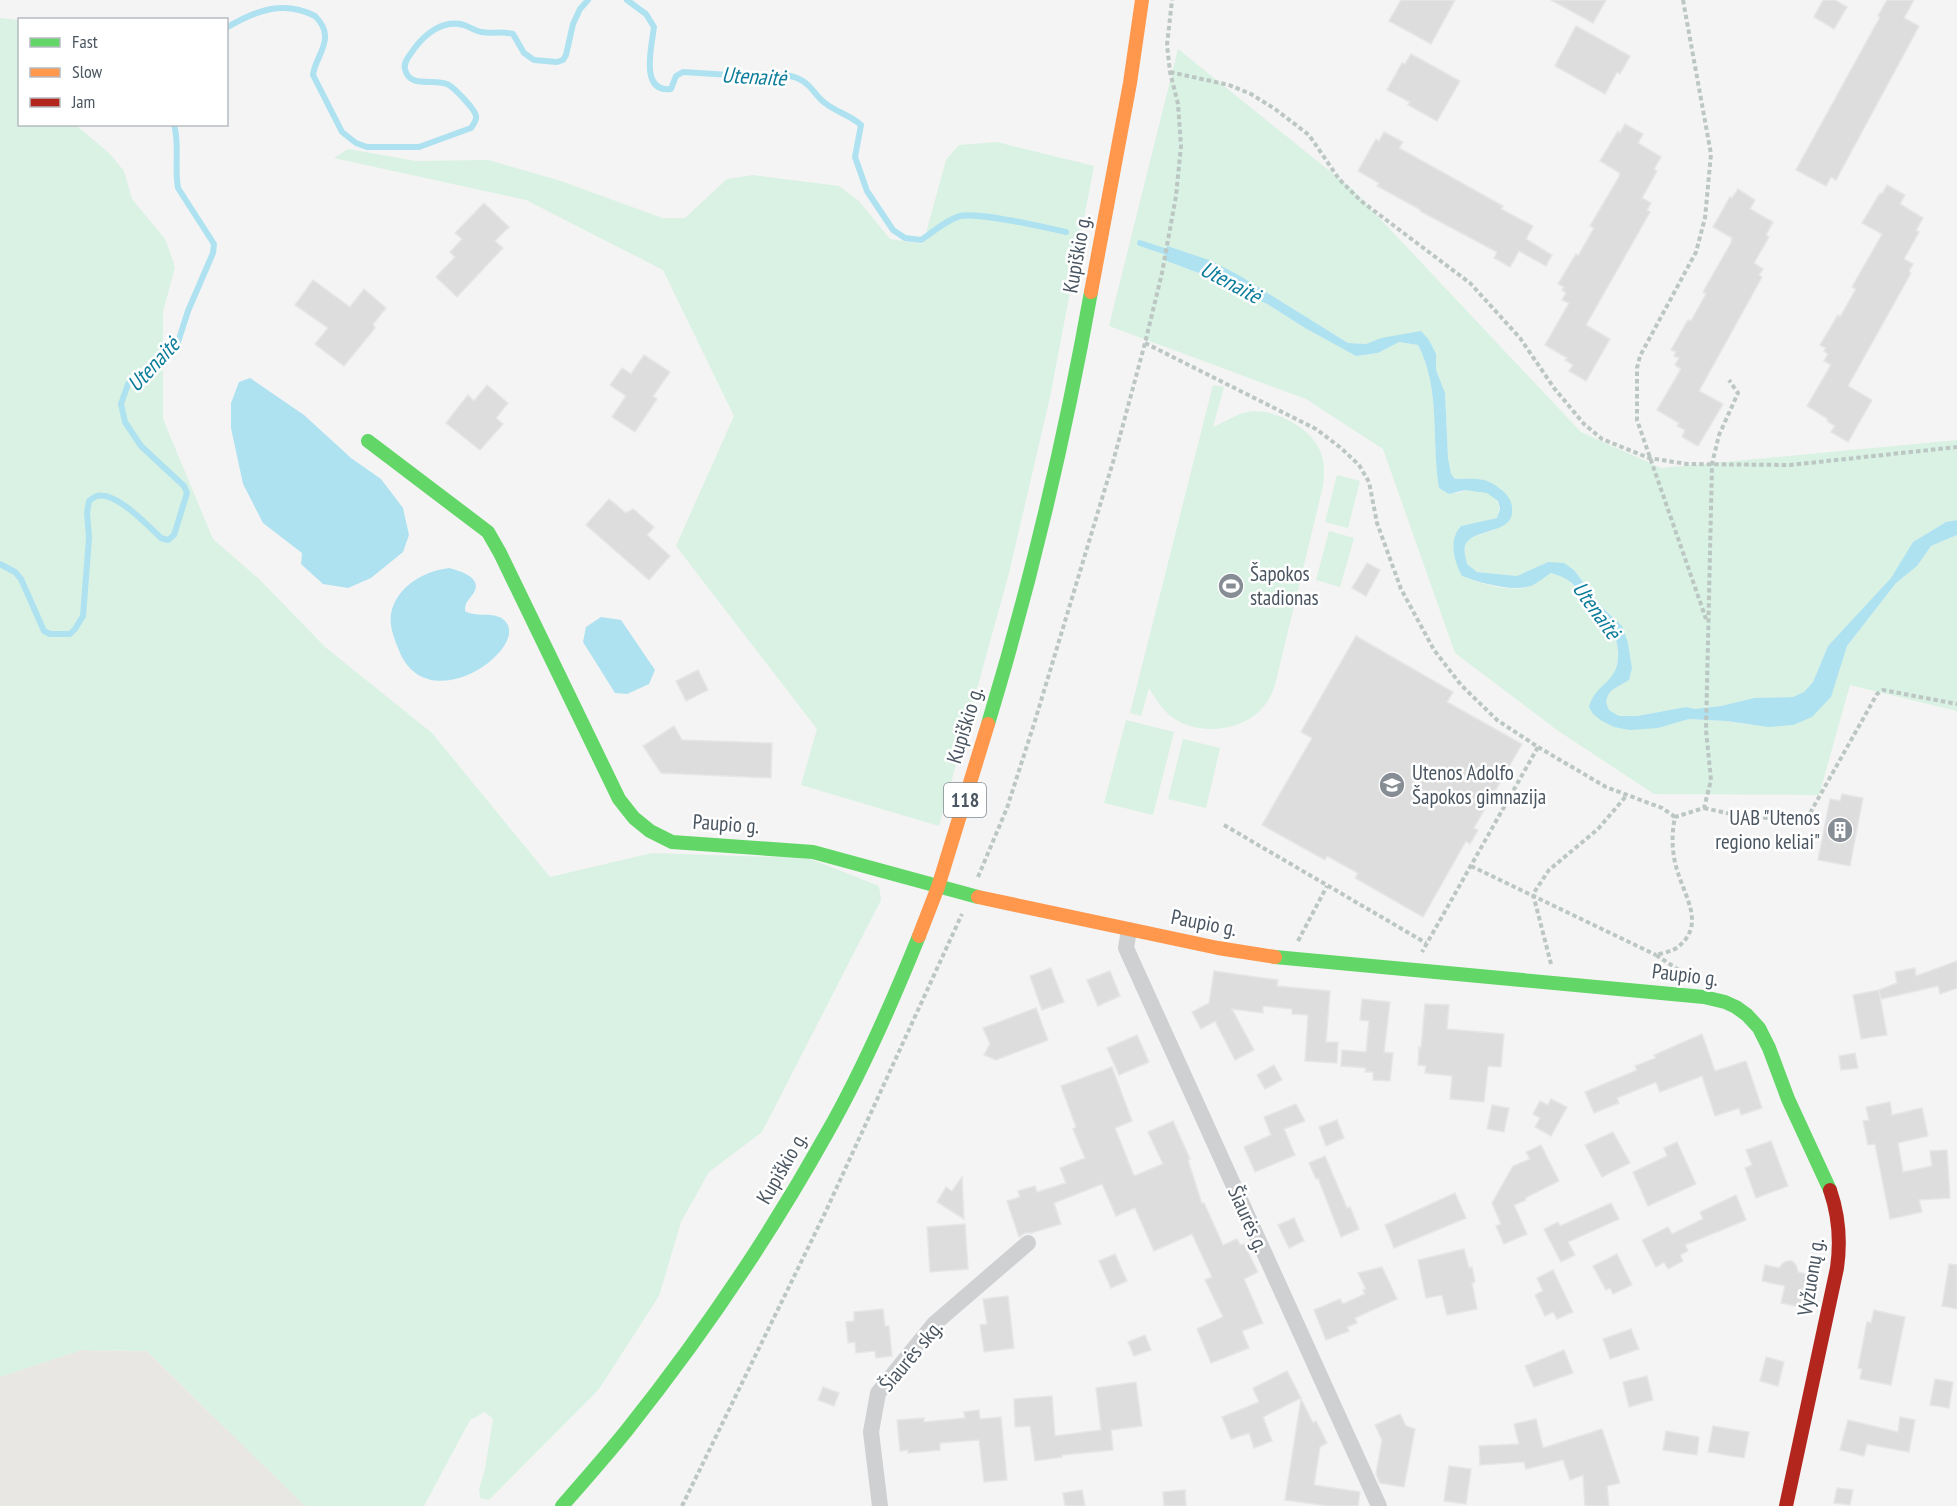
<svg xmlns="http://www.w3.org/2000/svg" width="1957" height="1506" font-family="'PT Sans Narrow',sans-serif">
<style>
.commercial{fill:#e8e7e3}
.green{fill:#d9f2e3}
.water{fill:#aee2f0}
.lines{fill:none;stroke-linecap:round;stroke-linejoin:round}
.stream{stroke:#aee2f0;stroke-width:6}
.building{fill:#ddddde;stroke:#e5e6e7;stroke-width:1.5}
.path{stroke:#bcc7c4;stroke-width:4;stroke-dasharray:4.5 3;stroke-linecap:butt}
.street{stroke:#ced0d2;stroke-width:16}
.fast{stroke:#63d668;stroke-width:14}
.slow{stroke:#ff974d;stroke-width:14}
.jam{stroke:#b3261e;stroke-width:14}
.labels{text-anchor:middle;stroke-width:5;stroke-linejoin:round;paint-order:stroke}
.shield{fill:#fff;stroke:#808990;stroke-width:1.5}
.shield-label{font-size:20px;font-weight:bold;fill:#4a5661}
.street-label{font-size:21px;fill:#4a5661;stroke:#fff}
.poi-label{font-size:21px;fill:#4a5661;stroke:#fff;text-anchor:start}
.water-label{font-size:22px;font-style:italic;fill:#0c7c9b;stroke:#fff}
</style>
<rect width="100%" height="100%" fill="#f4f4f4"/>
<path class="commercial" d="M82 1350 147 1351 305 1506H0V1377Z"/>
<g class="green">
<path d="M0 18 19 20 20 124 76 125 109 153 124 171 132 199 165 239 175 267 163 312V419L213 539 259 579 325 647 432 733 550 877 652 853 773 857 803 856 879 886 881 900 762 1132 709 1172 681 1222 659 1296 599 1389 489 1500 480 1498 479 1489 485 1469 493 1419 485 1412 470 1420 424 1506H305L147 1351 82 1350 0 1377Z"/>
<path d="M1178 49 1352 189 1581 432 1661 468 1957 440V520L1946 522 1913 542 1892 578 1828 646 1813 682 1804 692 1793 697 1754 698 1721 706 1695 709 1686 707 1637 716H1619L1609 710 1606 702 1608 695 1612 690 1629 680 1632 668 1628 643 1615 618 1601 606 1574 570 1548 562 1517 576 1477 572 1467 564 1464 546 1468 540C1489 528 1502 535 1513 510L1479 479H1455L1451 474 1448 458 1445 393 1436 370 1435 354 1429 340 1381 338 1366 344 1348 343 1242 277 1164 260 1215 279 1269 305 1305 328 1356 356 1378 353 1399 342 1418 345C1441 389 1431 440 1439 488 1444 489 1452 493 1457 493 1461 493 1463 490 1467 490 1486 489 1505 496 1497 518L1461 526C1448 540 1455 561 1462 576 1481 584 1511 593 1531 586 1538 583 1545 577 1551 573L1568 579 1578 591 1589 611 1612 631 1617 642 1618 660 1614 675 1601 689 1593 714 1614 727 1658 728 1689 719 1726 721 1752 725 1838 670 1847 646 1896 583 1917 566 1931 546 1957 535V711L1850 685 1819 795 1654 794 1557 730 1455 653 1383 449 1306 399 1109 326Z"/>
<path d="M997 142 1094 166 1050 397 1009 573 939 826 801 785 817 729 676 546 734 416 663 270 526 200 334 158 348 149 416 161 488 160 561 181 662 218H685L727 179 753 175 839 186 859 201 890 239 923 244 946 160 959 145Z"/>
<path d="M1213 385 1224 387 1213 427C1223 423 1233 416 1243 413 1270 405 1312 427 1321 453 1325 463 1324 476 1323 486L1275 685C1273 690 1271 697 1267 702 1249 729 1208 736 1180 722 1166 716 1157 701 1149 688L1141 716 1130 713Z"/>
<path d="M1337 475 1360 481 1348 528 1325 522Z"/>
<path d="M1329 531 1354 538 1340 587 1316 580Z"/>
<path d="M1126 720 1174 732 1153 815 1104 803Z"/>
<path d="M1183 739 1220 748 1206 808 1168 799Z"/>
</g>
<g class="water">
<path d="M1167 246 1212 261 1242 277 1348 343 1366 344 1381 338 1421 331 1429 340 1436 354V370L1445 393 1448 458 1451 474 1455 479C1477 479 1485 476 1503 491 1508 496 1511 500 1512 507 1516 534 1478 528 1467 542 1462 547 1466 557 1467 564L1477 572 1517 576 1548 562 1564 563 1574 570 1601 606 1622 626 1628 643 1632 668 1629 680 1612 690 1608 695 1606 702 1609 710 1619 716H1637L1686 707 1695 709 1721 706 1754 698 1793 697 1804 692 1813 682 1828 646 1891 578 1913 542 1946 522 1957 520V535L1931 546 1917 566 1896 583 1847 646 1831 697 1812 717 1793 725 1769 727 1726 721 1689 719 1658 728 1630 730 1614 727 1602 721 1593 714 1589 707C1595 682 1620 684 1618 651 1617 644 1617 639 1613 633 1607 624 1595 620 1589 611 1573 589 1582 583 1551 573 1545 577 1538 583 1531 586 1511 592 1481 583 1462 576 1454 561 1448 540 1461 526L1497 518 1500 509 1498 501 1487 493 1465 490 1449 494 1439 488C1431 440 1441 389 1418 345L1399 342 1378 353 1356 356 1305 328 1269 305 1215 279 1164 260Z"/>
<path d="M250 378 304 415 351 458 381 479 403 508 409 535 403 552 371 578 348 588 323 584 301 564 302 553 263 523 243 484 231 428V403L239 382Z"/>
<path d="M449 568C461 571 484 578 473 594 468 601 465 602 465 611 476 618 494 611 504 620 534 646 426 725 398 648 392 633 387 619 394 604 404 582 427 571 449 568Z"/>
<path d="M601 617 621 620 655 670 649 684 627 694 615 693 583 642 586 627Z"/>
</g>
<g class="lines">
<g class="stream">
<path d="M627 0 646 14 654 27C652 45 639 93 671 89L676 76 683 72 761 77C778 73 796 73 809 86 814 91 819 99 825 103 836 112 850 115 861 125L855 157 867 191 893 230 905 238 921 240C933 232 946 220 960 216 981 212 1043 227 1066 232"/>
<path d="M226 28C256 10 284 0 315 16 321 22 325 28 325 36 326 49 314 62 313 75L342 132 356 143 367 147H419L471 128C473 125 477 120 476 116 475 109 455 89 449 85 437 77 409 90 405 69 403 62 410 55 414 49 425 34 443 19 464 25 470 27 475 31 481 32 492 34 502 31 513 34L524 53 534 60 557 62 563 60 566 55 573 24 580 9 588 0"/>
<path d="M1140 243 1173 254"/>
<path d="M0 564 15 572 21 579 44 631 50 634H70L75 629 83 616 89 538 87 513 89 501C91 500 95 496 97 496 116 491 148 526 161 538L168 540 174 535 187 493 184 486 141 446 125 422 121 404 128 384 154 366 165 348 178 342 188 311 213 253 214 244 178 188C174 167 180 146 174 124"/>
</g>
</g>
<g class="building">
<path d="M1401 0H1455L1431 44 1389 21Z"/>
<path d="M1551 0H1606L1593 23Z"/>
<path d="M1823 0H1835L1847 7 1834 29 1814 17Z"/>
<path d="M1887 0H1914L1904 18 1919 26 1836 180 1831 177 1826 186 1796 170 1880 17 1878 16Z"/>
<path d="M1576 26 1630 56 1620 74 1617 72 1605 94 1555 66Z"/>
<path d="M1411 54 1460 81 1437 121 1408 105 1410 102 1387 90 1402 63 1405 64Z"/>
<path d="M1625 124 1643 134 1638 143 1661 157 1654 169 1657 171 1642 198 1651 203 1647 210 1650 212 1586 325 1610 339 1586 381 1569 371 1573 365 1565 360 1567 358 1545 345 1569 303 1562 300 1566 293 1562 290 1564 287 1558 284 1576 254 1578 256 1594 228 1590 226 1619 177 1620 173 1600 161 1618 131 1620 133Z"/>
<path d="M1384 132 1403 142 1399 148 1503 206 1501 209 1533 226 1526 239 1552 255 1546 266 1519 251 1510 267 1494 258 1497 252 1420 211 1421 210 1377 186 1379 183 1358 171 1376 139 1379 141Z"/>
<path d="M1887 185 1905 195 1900 204 1923 218 1916 230 1919 232 1904 259 1913 264 1909 271 1911 273 1848 386 1872 400 1848 442 1831 432 1835 426 1827 421 1828 419 1807 406 1831 365 1824 361 1828 354 1824 351 1826 348 1820 345 1838 315 1840 317 1856 289 1852 287 1880 238 1882 234 1862 223 1880 193 1882 194Z"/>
<path d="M1738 189 1755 200 1750 209 1773 222 1766 235 1769 237 1754 263 1763 269 1759 275 1762 277 1699 391 1723 404 1698 446 1682 437 1685 430 1677 426 1679 423 1657 410 1681 369 1675 365 1679 358 1674 356 1676 352 1671 350 1688 320 1691 321 1706 294 1703 292 1731 243 1732 238 1713 227 1730 197 1732 198Z"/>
<path d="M484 203 509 227 495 241 503 248 457 297 436 277 455 257 450 252 462 239 455 233Z"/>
<path d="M313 280 350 307 364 289 386 308 373 324 375 328 344 366 315 344 328 328 295 305Z"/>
<path d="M644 355 670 372 653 396 657 399 635 432 612 417 626 396 610 385 622 368 631 374Z"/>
<path d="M487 385 508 403 496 418 503 424 480 450 446 423 468 395 474 401Z"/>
<path d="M609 499 626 513 633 509 654 527 647 535 670 556 649 580 586 525Z"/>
<path d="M1367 563 1380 570 1366 596 1352 588Z"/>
<path d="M1356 636 1453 692 1447 702 1522 744 1474 828 1478 830 1470 844 1466 841 1423 917 1355 878 1358 873 1327 856 1325 860 1262 825 1312 738 1301 732Z"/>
<path d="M698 670 708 690 686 701 676 681Z"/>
<path d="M674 726 682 740 772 743 771 778 661 773 643 746Z"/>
<path d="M1842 794 1863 798 1850 866 1818 860 1830 799 1840 801Z"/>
<path d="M1957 961V988L1940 994 1938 986 1881 999 1879 991 1887 1035 1861 1039 1853 995 1879 990 1897 983 1895 972 1915 968 1916 976Z"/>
<path d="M1051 968 1064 1002 1042 1010 1030 976Z"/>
<path d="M1110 971 1120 996 1098 1006 1087 980Z"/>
<path d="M1214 971 1278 980 1277 986 1330 991 1326 1042H1338L1337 1063 1305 1061 1308 1015 1292 1014V1009L1263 1006V1013L1232 1009 1254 1050 1235 1060 1215 1021 1201 1029 1192 1012 1209 1003Z"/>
<path d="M1362 999 1390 1002 1384 1052 1393 1053 1390 1081 1373 1080V1072H1365L1366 1068 1341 1066 1342 1050 1366 1052 1369 1021 1360 1020Z"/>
<path d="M1425 1004 1449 1005 1447 1029 1504 1034 1501 1067 1488 1066 1484 1102 1450 1099 1452 1076 1425 1073 1426 1066 1418 1065 1419 1047 1421 1048Z"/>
<path d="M1036 1008 1048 1040 996 1060 984 1055 990 1044 983 1028Z"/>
<path d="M1702 1034 1715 1071 1746 1061 1762 1108 1741 1115 1739 1108 1715 1116 1702 1076 1660 1092 1656 1082 1617 1098 1619 1103 1594 1113 1585 1092 1637 1070 1635 1066 1656 1058 1654 1055Z"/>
<path d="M1137 1035 1149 1062 1119 1075 1107 1048Z"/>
<path d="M1855 1053 1858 1068 1841 1070 1839 1056Z"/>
<path d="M1274 1065 1282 1080 1265 1089 1257 1075Z"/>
<path d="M1112 1067 1132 1121 1115 1128 1134 1176 1163 1164 1148 1132 1173 1121 1190 1159 1188 1160 1202 1204 1204 1203 1223 1245 1237 1239 1240 1245 1244 1244 1258 1272 1244 1279 1263 1323 1242 1331 1249 1348 1211 1363 1197 1329 1223 1317 1205 1280 1212 1277 1192 1234 1154 1251 1135 1208 1116 1216 1102 1184 1054 1203 1061 1224 1031 1233H1025L1019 1237 1007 1201 1020 1197 1018 1191 1035 1186 1037 1192 1066 1183 1060 1168 1085 1158 1073 1129 1076 1127 1061 1086Z"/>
<path d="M1551 1099 1567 1107 1551 1136 1535 1127 1540 1118 1533 1114 1540 1101 1548 1105Z"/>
<path d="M1890 1102 1892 1115 1922 1108 1928 1136 1898 1143 1903 1172 1932 1166 1930 1151 1947 1150 1950 1198 1919 1200 1922 1212 1890 1219 1875 1144 1868 1145 1863 1121 1869 1120 1866 1107Z"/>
<path d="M1296 1104 1305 1121 1284 1129 1295 1155 1255 1172 1244 1147 1271 1135 1264 1117Z"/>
<path d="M1492 1105 1509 1108 1504 1132 1487 1129Z"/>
<path d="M1337 1120 1344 1138 1326 1146 1319 1127Z"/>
<path d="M1613 1132 1630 1163 1602 1177 1585 1145Z"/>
<path d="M1771 1141 1788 1186 1756 1198 1745 1168 1752 1165 1746 1150Z"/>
<path d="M1677 1142 1696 1184 1648 1206 1633 1172 1667 1156 1664 1148Z"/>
<path d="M1541 1145 1559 1181 1525 1198 1526 1200 1514 1205 1527 1234 1504 1244 1496 1226 1501 1224 1492 1203 1513 1166 1530 1159 1526 1152Z"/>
<path d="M1325 1156 1347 1208 1350 1207 1359 1229 1341 1237 1318 1178 1316 1179 1309 1163Z"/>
<path d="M962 1177 964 1219 937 1202 946 1187 952 1191Z"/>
<path d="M1455 1193 1466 1218 1394 1248 1385 1225Z"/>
<path d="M1736 1195 1746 1220 1685 1245 1688 1251 1680 1255 1683 1261 1668 1269 1664 1262 1656 1267 1642 1240 1668 1227 1672 1234 1703 1219 1700 1212Z"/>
<path d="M1611 1203 1619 1219 1568 1242 1575 1255 1561 1262 1544 1229 1558 1222 1560 1226Z"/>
<path d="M1294 1218 1304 1241 1289 1248 1278 1225Z"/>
<path d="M965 1224 968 1269 930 1272 927 1227Z"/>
<path d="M1464 1249 1469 1268 1472 1267 1475 1282 1472 1283 1477 1309 1447 1315 1442 1295 1426 1298 1418 1260Z"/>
<path d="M1115 1254 1127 1281 1111 1288 1099 1261Z"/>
<path d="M1617 1254 1632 1285 1613 1294 1610 1288 1606 1290 1593 1266Z"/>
<path d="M1787 1261H1792L1796 1265 1798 1272 1809 1275 1800 1307 1781 1303 1785 1286 1762 1281 1765 1265 1779 1268 1783 1263Z"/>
<path d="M1949 1264 1957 1265V1309L1942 1306Z"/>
<path d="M1382 1267 1397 1299 1355 1318 1357 1323 1347 1327 1349 1331 1326 1340 1314 1310 1340 1299 1343 1304 1365 1294 1363 1290 1366 1289 1358 1273Z"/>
<path d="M1553 1270 1573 1312 1557 1319 1553 1312 1545 1316 1535 1295 1543 1291 1537 1278Z"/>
<path d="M1008 1296 1014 1348 984 1352 980 1325 987 1324 983 1299Z"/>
<path d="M883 1309 885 1326H889L892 1356 876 1358 875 1351 856 1353 855 1342 848 1343 846 1322 854 1321V1312Z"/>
<path d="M1874 1310 1905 1317 1891 1385 1860 1379 1862 1369 1858 1368 1867 1322 1871 1323Z"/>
<path d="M1631 1329 1639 1349 1610 1359 1603 1339Z"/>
<path d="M1145 1335 1151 1350 1134 1356 1128 1342Z"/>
<path d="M1564 1350 1573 1373 1534 1387 1525 1366Z"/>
<path d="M1766 1357 1784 1362 1778 1386 1760 1381Z"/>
<path d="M1287 1371 1301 1398 1263 1417 1272 1441 1254 1448 1249 1433 1231 1439 1222 1417 1259 1402 1253 1388Z"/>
<path d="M1647 1376 1653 1400 1629 1407 1623 1382Z"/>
<path d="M1935 1379 1953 1382 1949 1408 1930 1405Z"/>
<path d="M1136 1382 1142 1426 1111 1430 1113 1450 1062 1455V1457L1035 1461 1030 1426 1015 1427 1014 1399 1052 1396 1055 1436 1101 1430 1096 1388Z"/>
<path d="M823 1387 839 1393 834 1406 818 1400Z"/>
<path d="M1301 1399 1313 1423 1316 1421 1327 1443 1320 1447 1314 1485 1360 1492 1358 1506H1329L1285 1500Z"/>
<path d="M979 1410 980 1419 1001 1417 1007 1480 984 1482 979 1440 940 1443V1450L908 1453V1450L900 1451 897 1420 924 1418V1422L965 1418 964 1412Z"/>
<path d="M1400 1414 1406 1426 1415 1429 1404 1487 1380 1483 1376 1474 1382 1440 1375 1425Z"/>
<path d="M1900 1417 1915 1420 1909 1452 1867 1444 1864 1456 1840 1450 1848 1420 1898 1432Z"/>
<path d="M1536 1419 1543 1448 1602 1429 1620 1483 1607 1486 1609 1506H1585L1583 1475 1570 1480 1563 1460 1526 1469 1524 1462 1480 1465 1479 1446 1519 1444 1514 1424Z"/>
<path d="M1713 1426 1749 1432 1744 1458 1708 1452Z"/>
<path d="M1666 1431 1699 1437 1697 1455 1663 1450Z"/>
<path d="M1449 1466 1471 1469 1466 1504 1444 1501Z"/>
<path d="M1837 1488 1853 1490 1850 1505 1834 1503Z"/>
<path d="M1082 1490 1085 1506H1065L1063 1493Z"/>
<path d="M1185 1490 1186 1506H1164L1163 1492Z"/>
</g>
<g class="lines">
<g class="path">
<path d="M1683 0 1711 154 1705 218 1696 252 1640 356 1637 368V420L1706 619"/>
<path d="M1170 72 1229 85 1251 94 1275 109 1309 135 1339 179 1361 201 1470 283 1520 338 1554 388 1584 424 1602 439 1649 458 1687 464 1790 465 1957 447"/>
<path d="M1145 343 1316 429 1341 448 1359 465 1369 482 1377 523 1401 589 1434 650 1461 685 1497 720 1538 747 1422 952"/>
<path d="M1538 747 1606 787 1662 808 1675 817"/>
<path d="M1704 808 1731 814 1805 822 1877 694 1883 690 1957 704"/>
<path d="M1224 825 1426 943"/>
<path d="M1471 866 1656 955"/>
<path d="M978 877 1007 808 1034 724 1113 462 1145 343 1162 273 1176 196 1181 146 1178 104 1170 72 1167 45 1172 0"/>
<path d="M1298 941 1327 886"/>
<path d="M1551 964 1533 894 1549 870 1598 829 1627 795"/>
<path d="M1685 974 1656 955C1663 953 1673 951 1678 947 1705 925 1686 899 1678 873 1672 856 1671 835 1675 817L1704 808 1711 780 1706 730 1712 464 1719 435 1738 393 1729 380"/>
<path d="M682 1506 825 1213 962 914"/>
</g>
<g class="street">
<path d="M1129 930 1126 948 1379 1506"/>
<path d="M880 1506 871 1432 878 1393 934 1324 1028 1243"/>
</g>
<g class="fast">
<path d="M368 441 488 532 500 553 619 799 634 818 650 831 672 842 813 852 978 897"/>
<path d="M988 724C1031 582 1065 437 1091 292"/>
<path d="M1275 957 1704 997 1725 1002 1736 1007 1747 1015 1759 1028 1769 1048 1788 1099 1830 1190"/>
<path d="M562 1506C584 1481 606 1456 627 1430 701 1337 769 1237 827 1133 863 1070 892 1003 919 936"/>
</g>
<g class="slow">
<path d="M1091 292 1130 83 1142 0"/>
<path d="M978 897 1218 948 1275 957"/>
<path d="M919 936 938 887 988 724"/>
</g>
<path class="jam" d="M1786 1506 1837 1268C1841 1240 1839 1216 1830 1190"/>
</g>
<defs>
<g id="stadium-disc" transform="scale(1.35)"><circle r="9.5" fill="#868d94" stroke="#fff"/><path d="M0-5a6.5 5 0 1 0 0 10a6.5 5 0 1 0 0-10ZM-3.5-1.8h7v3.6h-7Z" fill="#fff"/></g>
<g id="school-disc" transform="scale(1.35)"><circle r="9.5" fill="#868d94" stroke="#fff"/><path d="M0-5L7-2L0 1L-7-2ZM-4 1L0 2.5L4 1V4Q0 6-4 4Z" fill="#fff"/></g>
<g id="building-disc" transform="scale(1.35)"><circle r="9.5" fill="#868d94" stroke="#fff"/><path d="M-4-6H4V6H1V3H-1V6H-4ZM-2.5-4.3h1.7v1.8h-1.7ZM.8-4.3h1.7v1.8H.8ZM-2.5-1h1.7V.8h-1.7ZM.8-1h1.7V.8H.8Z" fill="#fff"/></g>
</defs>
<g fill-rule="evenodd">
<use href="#stadium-disc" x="1231" y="586"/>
<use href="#school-disc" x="1392" y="785"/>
<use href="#building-disc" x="1840" y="830"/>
</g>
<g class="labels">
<rect class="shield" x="944" y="783" width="42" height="34" rx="4.5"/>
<g class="shield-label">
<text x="965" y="807">118</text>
</g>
<g class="street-label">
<text transform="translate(1077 254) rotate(-80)" y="7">Kupiškio g.</text>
<text transform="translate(965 725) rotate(-73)" y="7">Kupiškio g.</text>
<text transform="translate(726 824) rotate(4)" y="7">Paupio g.</text>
<text transform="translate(1204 923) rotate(11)" y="7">Paupio g.</text>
<text transform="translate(1685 975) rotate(7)" y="7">Paupio g.</text>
<text transform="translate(782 1168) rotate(-60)" y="7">Kupiškio g.</text>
<text transform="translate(1248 1219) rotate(66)" y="7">Šiaurės g.</text>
<text transform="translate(1811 1277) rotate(-81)" y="7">Vyžuonų g.</text>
<text transform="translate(911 1356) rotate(-50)" y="7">Šiaurės skg.</text>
</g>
<g class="poi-label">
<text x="1250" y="581">Šapokos<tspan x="1250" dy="24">stadionas</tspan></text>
<text x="1412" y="780">Utenos Adolfo<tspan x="1412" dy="24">Šapokos gimnazija</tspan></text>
<text x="1820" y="825" text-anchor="end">UAB "Utenos<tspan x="1820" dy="24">regiono keliai"</tspan></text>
</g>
<g class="water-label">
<text transform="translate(754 76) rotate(3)" y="8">Utenaitė</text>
<text transform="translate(1231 282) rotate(28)" y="8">Utenaitė</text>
<text transform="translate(153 364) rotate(-47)" y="8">Utenaitė</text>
<text transform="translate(1597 610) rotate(54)" y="8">Utenaitė</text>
</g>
</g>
<rect x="18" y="18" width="210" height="108" fill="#ffffff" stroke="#b7bbc0" stroke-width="1.5"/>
<rect x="30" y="38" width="30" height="9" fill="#63d668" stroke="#b7bbc0" stroke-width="1.5"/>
<text x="72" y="48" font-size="18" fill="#4a5661">Fast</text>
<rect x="30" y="68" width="30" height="9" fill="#ff974d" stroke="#b7bbc0" stroke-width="1.5"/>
<text x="72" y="78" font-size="18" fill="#4a5661">Slow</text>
<rect x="30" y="98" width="30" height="9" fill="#b3261e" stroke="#b7bbc0" stroke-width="1.5"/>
<text x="72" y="108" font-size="18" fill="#4a5661">Jam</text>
</svg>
